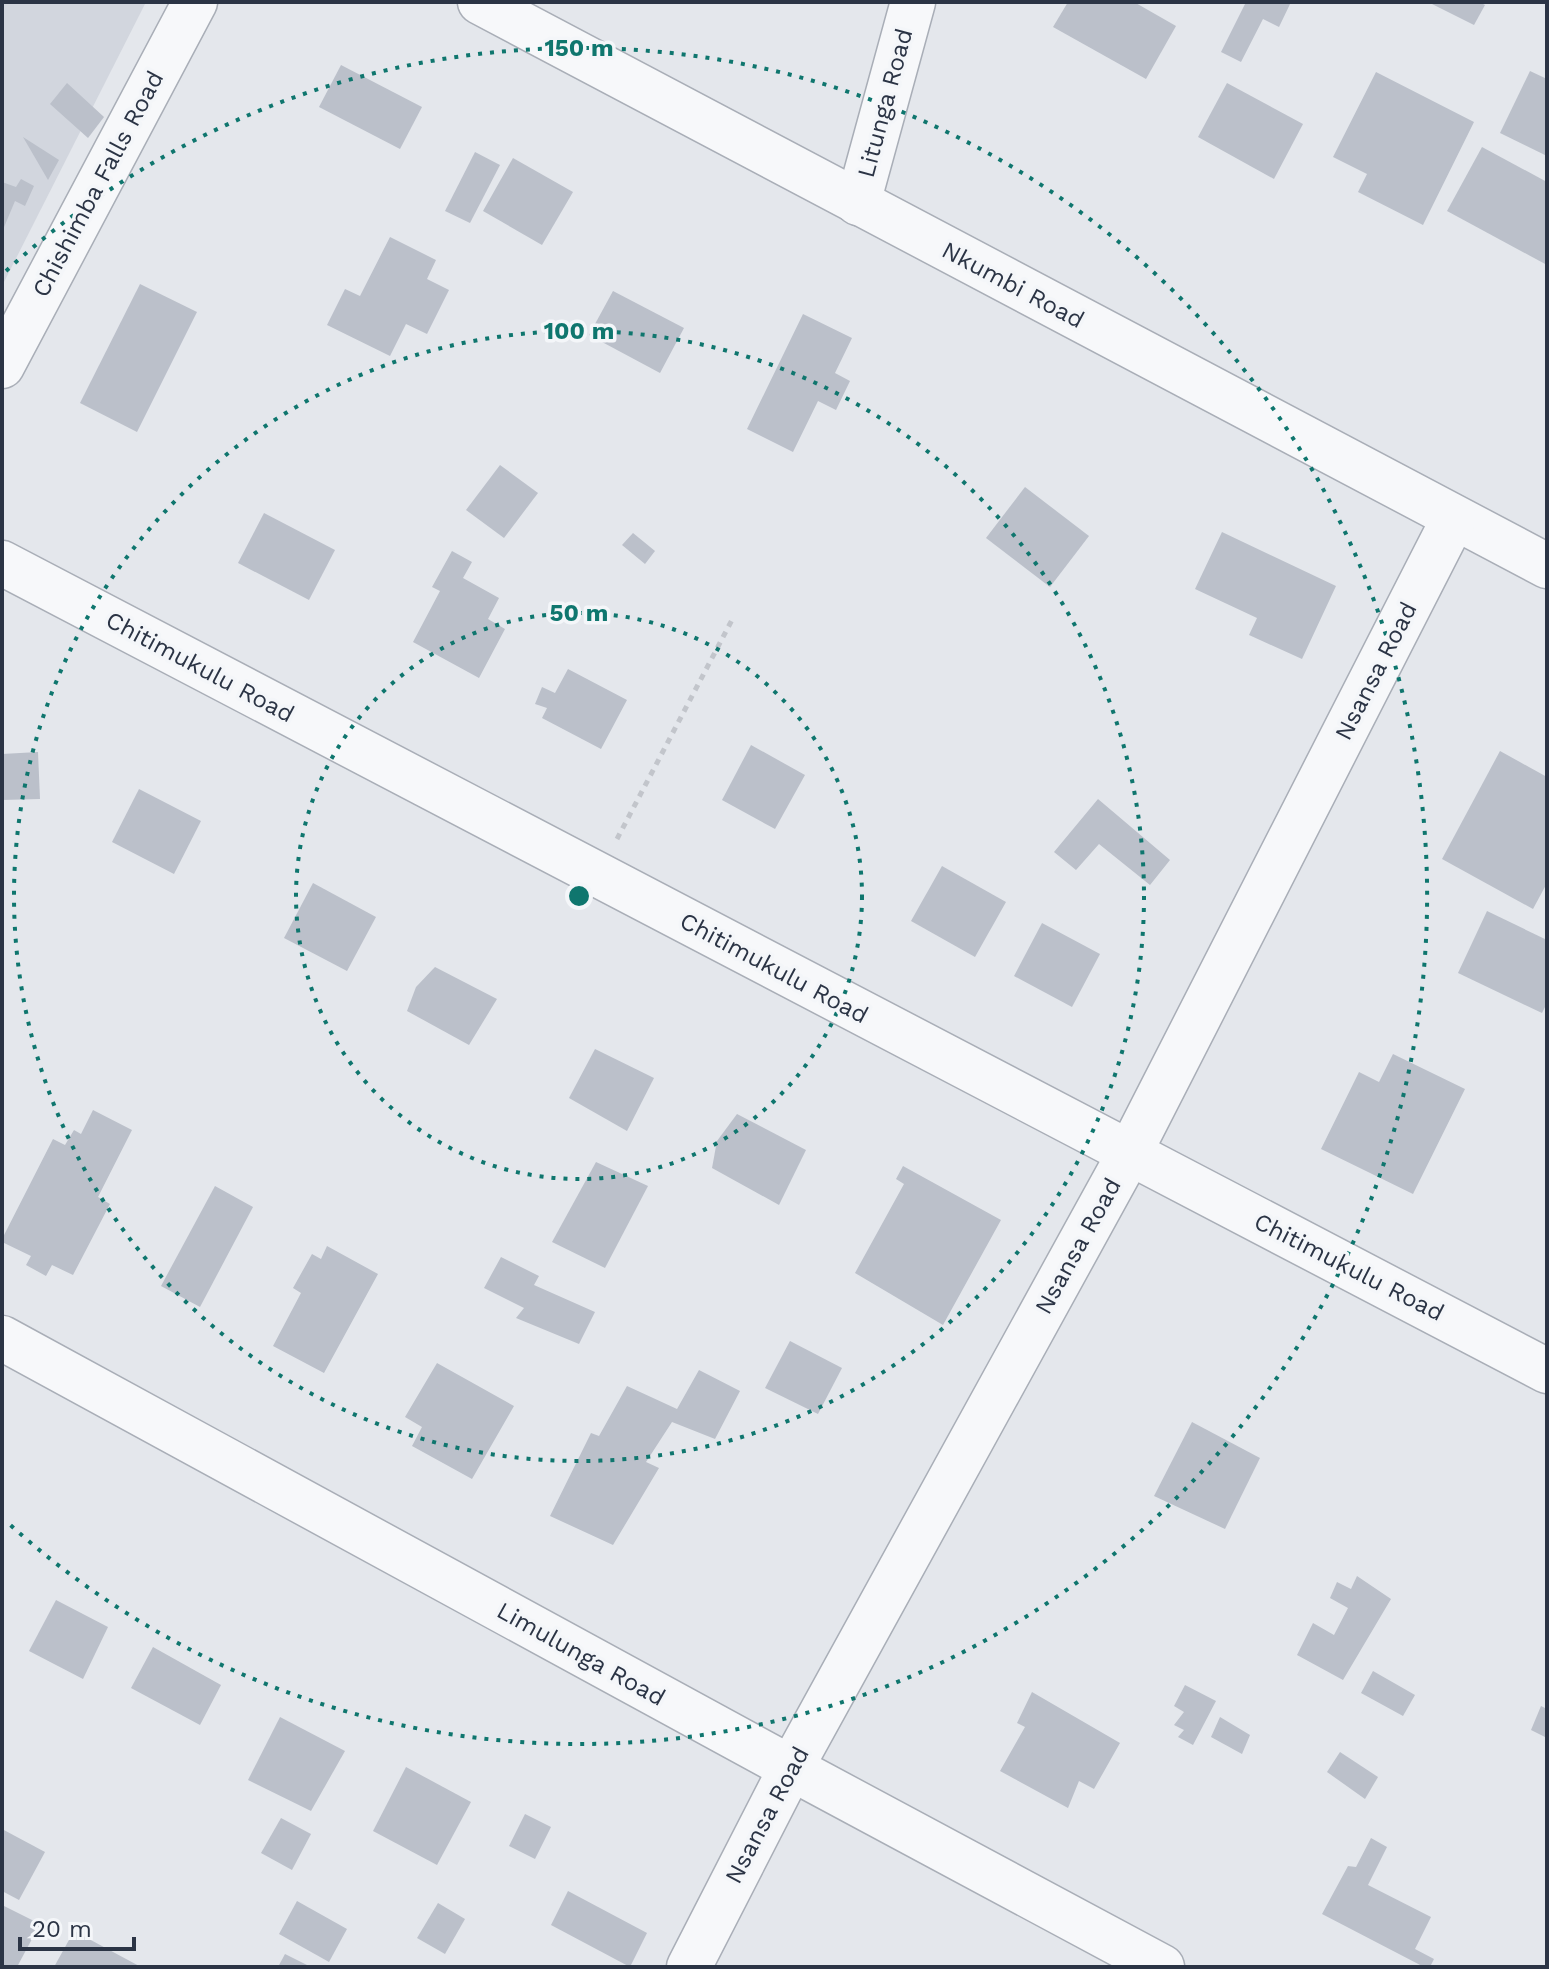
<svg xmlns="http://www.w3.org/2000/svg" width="1549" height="1969" font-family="'Work Sans',sans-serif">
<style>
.built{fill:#d2d6de}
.building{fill:#bbc0ca}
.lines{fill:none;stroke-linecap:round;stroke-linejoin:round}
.minor-casing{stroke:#a9aeb7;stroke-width:47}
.path{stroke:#c2c5cb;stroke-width:5;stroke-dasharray:6 6;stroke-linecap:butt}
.minor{stroke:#f7f8fa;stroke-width:44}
.ring{fill:none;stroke:#0f766e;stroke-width:4;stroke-dasharray:4 8}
.labels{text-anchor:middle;stroke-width:7;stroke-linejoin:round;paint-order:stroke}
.street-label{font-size:24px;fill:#2b3445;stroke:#f4f6f9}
.centre{fill:#0f766e;stroke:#f4f6f9;stroke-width:4}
.ring-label{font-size:24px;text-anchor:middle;font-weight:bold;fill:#0f766e;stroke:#f4f6f9;stroke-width:7;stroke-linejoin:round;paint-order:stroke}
</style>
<rect width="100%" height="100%" fill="#e4e7ec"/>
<path class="built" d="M2 2H146L2 286Z"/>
<g class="building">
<path d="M1068 2H1134L1176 26 1146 79 1053 27Z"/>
<path d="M1246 2H1291L1279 27 1263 19 1241 62 1221 52Z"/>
<path d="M1433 2H1479L1485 5 1474 25 1432 4Z"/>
<path d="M341 65 422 107 400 149 319 107Z"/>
<path d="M1530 71 1547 79V156L1500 133Z"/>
<path d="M1376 72 1474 122 1423 225 1358 192 1367 174 1333 157Z"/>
<path d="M67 83 104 117 88 138 50 104Z"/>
<path d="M1227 83 1303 124 1274 179 1198 137Z"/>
<path d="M23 137 59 160 48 180Z"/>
<path d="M1482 147 1547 182V265L1447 211Z"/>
<path d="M475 152 500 165 470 223 445 211Z"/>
<path d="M513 158 573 192 542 245 483 211Z"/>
<path d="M21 179 34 186 25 206 15 201 2 232V182L16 187Z"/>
<path d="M390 237 436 260 427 279 449 290 427 334 406 324 390 356 327 325 345 289 360 296Z"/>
<path d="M140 284 197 312 137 432 80 403Z"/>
<path d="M613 291 684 328 660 373 589 335Z"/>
<path d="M803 314 852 338 835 373 850 381 836 410 818 401 793 452 747 429Z"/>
<path d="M500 465 538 493 504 538 466 510Z"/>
<path d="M1025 487 1089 536 1050 587 986 538Z"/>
<path d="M264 513 335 550 309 600 238 563Z"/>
<path d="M1222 532 1336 586 1302 659 1249 635 1257 618 1195 589Z"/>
<path d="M633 533 655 551 645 564 622 545Z"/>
<path d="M452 551 472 562 463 578 499 598 488 619 505 629 479 678 413 642 440 591 432 587Z"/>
<path d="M568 669 627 700 601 749 542 718 547 708 535 704 542 687 555 693Z"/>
<path d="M751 745 805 775 775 829 722 800Z"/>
<path d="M1500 751 1547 777V883L1533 909 1442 859Z"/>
<path d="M38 752 40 799 2 800V754Z"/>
<path d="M139 789 201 821 174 874 112 842Z"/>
<path d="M1098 799 1170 860 1150 885 1099 844 1076 870 1054 852Z"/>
<path d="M942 866 1006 902 975 957 911 921Z"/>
<path d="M313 883 376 917 347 971 284 938Z"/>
<path d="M1487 911 1547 940V1003L1542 1013 1458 973Z"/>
<path d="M1042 923 1100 954 1072 1007 1014 976Z"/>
<path d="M435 967 497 999 469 1045 407 1011 416 987Z"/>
<path d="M595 1049 654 1078 627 1131 569 1098Z"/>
<path d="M1393 1054 1465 1089 1413 1194 1321 1149 1359 1072 1379 1082Z"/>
<path d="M93 1110 132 1130 98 1197 110 1204 73 1275 52 1265 46 1276 26 1265 31 1256 2 1242V1239L53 1139 65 1145 74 1130 81 1134Z"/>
<path d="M737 1114 806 1150 779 1205 712 1168 717 1141Z"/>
<path d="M596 1162 648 1186 605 1268 552 1242Z"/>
<path d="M903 1166 1001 1220 943 1325 855 1273 904 1184 896 1179Z"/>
<path d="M215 1186 253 1207 200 1307 161 1286Z"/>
<path d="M327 1246 378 1274 324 1373 273 1346 301 1293 293 1288 312 1254 321 1259Z"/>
<path d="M501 1257 539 1276 534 1285 595 1312 579 1344 516 1318 524 1308 484 1288Z"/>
<path d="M790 1341 842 1368 818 1414 765 1388Z"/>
<path d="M437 1363 514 1406 472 1479 412 1446 422 1427 405 1417Z"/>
<path d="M699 1370 740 1391 715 1439 672 1422 646 1462 659 1468 613 1545 550 1516 591 1433 599 1436 627 1386 677 1409Z"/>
<path d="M1192 1422 1260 1458 1225 1529 1154 1496Z"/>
<path d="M1357 1576 1391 1599 1343 1680 1297 1655 1313 1623 1334 1635 1348 1608 1330 1598 1337 1582 1351 1589Z"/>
<path d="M56 1600 108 1627 83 1679 29 1651Z"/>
<path d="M153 1647 221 1685 200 1725 131 1688Z"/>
<path d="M1373 1671 1415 1695 1403 1716 1361 1693Z"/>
<path d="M1185 1685 1216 1701 1193 1745 1178 1737 1184 1730 1174 1725 1184 1712 1174 1706Z"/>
<path d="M1032 1692 1120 1743 1094 1789 1079 1781 1068 1808 1000 1771 1025 1727 1017 1723Z"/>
<path d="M1541 1706 1547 1709V1738L1531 1730Z"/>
<path d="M280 1717 345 1751 311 1811 248 1780Z"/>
<path d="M1220 1717 1250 1735 1242 1754 1211 1737Z"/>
<path d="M1340 1752 1378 1777 1365 1799 1327 1772Z"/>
<path d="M406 1767 471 1802 437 1865 373 1831Z"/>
<path d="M525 1814 551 1827 535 1859 509 1846Z"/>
<path d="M281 1818 311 1834 292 1870 261 1853Z"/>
<path d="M2 1829 45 1852 19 1900 2 1891Z"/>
<path d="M1371 1838 1387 1847 1368 1885 1431 1917 1415 1949 1434 1959 1430 1967H1424L1322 1914 1348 1866 1356 1867Z"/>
<path d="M568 1891 647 1933 630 1967 551 1925Z"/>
<path d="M297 1901 347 1929 329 1962 279 1934Z"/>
<path d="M438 1903 465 1919 445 1954 417 1938Z"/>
<path d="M2 1905 40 1924 17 1967H2Z"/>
<path d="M74 1931 141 1967H54Z"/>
<path d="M285 1954 311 1967H278Z"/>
</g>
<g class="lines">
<g class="minor-casing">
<g id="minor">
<path d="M480 2 1547 566"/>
<path d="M858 203 913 2"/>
<path d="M2 366 195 2"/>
<path d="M2 563 1547 1371"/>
<path d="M2 1338 791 1768 1162 1967"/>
<path d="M689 1967 791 1768 1129 1154 1454 518"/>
</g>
</g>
<path class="path" d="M617 839 733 618"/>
<use href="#minor" class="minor"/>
</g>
<g class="ring">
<circle cx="579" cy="896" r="283"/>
<circle cx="579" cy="896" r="565"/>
<path d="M6 271A848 848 0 1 1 6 1521"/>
</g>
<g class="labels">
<g class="street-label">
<text transform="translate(885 103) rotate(-75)" y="8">Litunga Road</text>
<text transform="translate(98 184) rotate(-62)" y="8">Chishimba Falls Road</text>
<text transform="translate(1013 285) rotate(28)" y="8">Nkumbi Road</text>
<text transform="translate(200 667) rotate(28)" y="8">Chitimukulu Road</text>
<text transform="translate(1376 671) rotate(-63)" y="8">Nsansa Road</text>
<text transform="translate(774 968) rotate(28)" y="8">Chitimukulu Road</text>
<text transform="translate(1078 1246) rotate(-61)" y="8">Nsansa Road</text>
<text transform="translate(1349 1267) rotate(27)" y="8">Chitimukulu Road</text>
<text transform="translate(581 1654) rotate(29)" y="8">Limulunga Road</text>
<text transform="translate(767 1815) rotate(-62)" y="8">Nsansa Road</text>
</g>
</g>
<circle cx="579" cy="896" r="12" class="centre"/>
<g class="ring-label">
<text x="579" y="56">150 m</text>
<text x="579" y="339">100 m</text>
<text x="579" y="621">50 m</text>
</g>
<rect width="1549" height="1969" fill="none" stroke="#2b3445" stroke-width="8"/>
<path d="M20 1937v12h114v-12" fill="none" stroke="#2b3445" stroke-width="4"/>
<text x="32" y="1937" font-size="24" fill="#2b3445" stroke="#f4f6f9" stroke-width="6" paint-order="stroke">20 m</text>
</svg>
